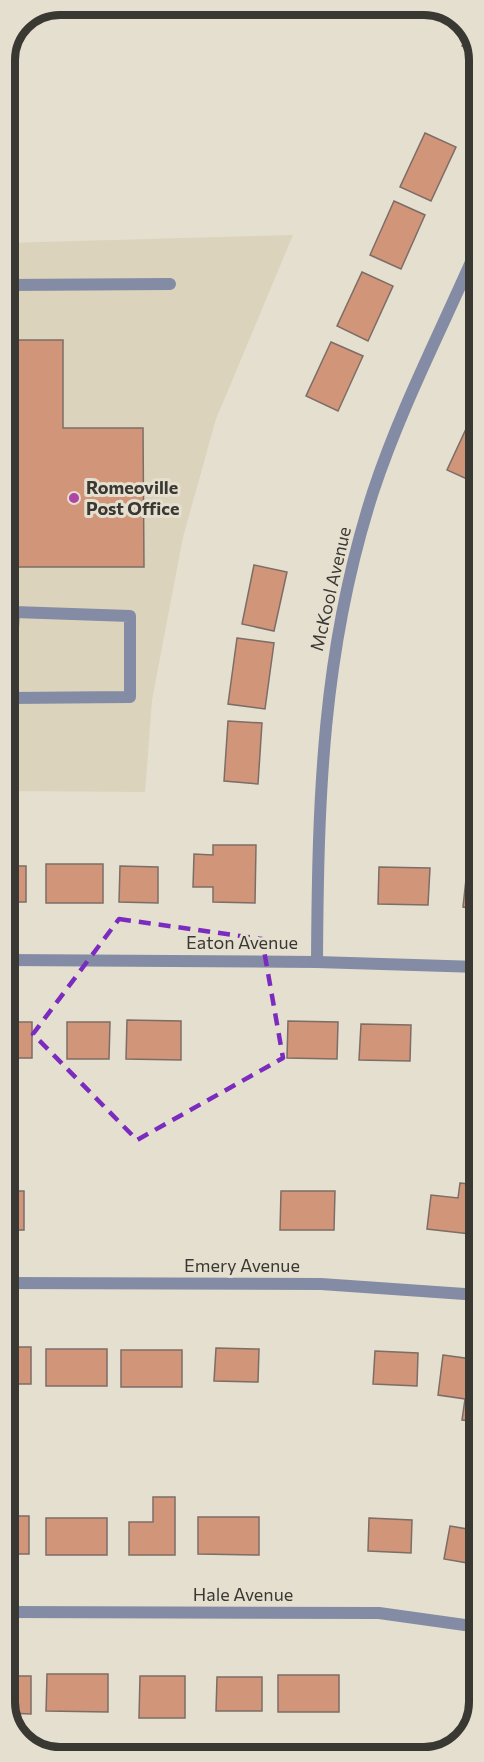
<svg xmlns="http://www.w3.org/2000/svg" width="484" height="1762" font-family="Commissioner,sans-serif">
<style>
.built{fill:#dcd3bc}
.building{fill:#d19579;stroke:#7d6d67;stroke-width:1.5}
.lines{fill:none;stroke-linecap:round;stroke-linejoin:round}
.lane{stroke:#838ca4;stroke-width:12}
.street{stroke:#838ca4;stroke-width:12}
.marked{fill:none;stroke:#7b2cbf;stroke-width:4.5;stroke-dasharray:12 8;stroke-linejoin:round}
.poi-dot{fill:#ae45a7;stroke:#e5dfcf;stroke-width:2}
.labels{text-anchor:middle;stroke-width:6;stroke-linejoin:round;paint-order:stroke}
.poi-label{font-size:18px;font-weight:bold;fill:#3a3832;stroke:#e5dfcf;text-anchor:start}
.street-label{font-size:18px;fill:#3a3832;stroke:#e5dfcf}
.rim{fill:none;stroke:#3a3832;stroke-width:8}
</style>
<rect width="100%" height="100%" fill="#e5dfcf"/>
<path class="built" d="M293 235 216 419 183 537 152 700 145 792 5 791V243Z"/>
<g class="building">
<path d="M469 32 478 49V53L462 46Z"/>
<path d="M425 133 456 147 431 201 400 187Z"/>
<path d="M394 201 425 215 401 269 370 255Z"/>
<path d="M362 272 393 286 368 341 337 326Z"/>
<path d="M5 340H63V428H143L144 567H5Z"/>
<path d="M331 342 363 356 338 411 306 396Z"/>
<path d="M472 416 479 419 478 484 447 470Z"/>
<path d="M254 565 287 572 274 631 242 624Z"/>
<path d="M237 638 274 643 265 709 228 704Z"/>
<path d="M228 721 262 723 258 784 224 781Z"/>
<path d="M213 845H256L255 903 213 902V887H193L194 854 213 855Z"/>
<rect x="46" y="864" width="57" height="39"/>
<rect x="5" y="866" width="21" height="36"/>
<path d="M120 866 158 867V903L119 902Z"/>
<path d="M379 867 430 868 428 905 378 904Z"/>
<path d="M467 870 479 871V909L463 907Z"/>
<path d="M127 1020 181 1021V1060L126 1059Z"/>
<path d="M288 1021 338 1022 337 1059 287 1058Z"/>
<rect x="5" y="1022" width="27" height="36"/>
<path d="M67 1022H110L109 1059H67Z"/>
<path d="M361 1024 411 1025 410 1061 359 1060Z"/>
<path d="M460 1183 479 1185V1235L427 1229 431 1195 458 1198Z"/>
<rect x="5" y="1191" width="19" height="39"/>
<path d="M281 1191H335L334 1230H280Z"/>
<rect x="5" y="1347" width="26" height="37"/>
<path d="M216 1348 259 1349 258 1382 214 1381Z"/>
<rect x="46" y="1349" width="61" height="37"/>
<rect x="121" y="1350" width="61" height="37"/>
<path d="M375 1351 418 1353 417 1386 373 1384Z"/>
<path d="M443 1355 479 1360V1422L462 1420 465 1399 438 1395Z"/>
<path d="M153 1497H175V1555H129V1522H153Z"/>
<rect x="6" y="1516" width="23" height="38"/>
<path d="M198 1517H259V1555L198 1554Z"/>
<rect x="46" y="1518" width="61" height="37"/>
<path d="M369 1518 412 1520 411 1553 368 1551Z"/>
<path d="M450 1526 479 1531V1565L444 1559Z"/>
<path d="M47 1674H108V1712L46 1711Z"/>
<rect x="278" y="1675" width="61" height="37"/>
<path d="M6 1676H31V1714L6 1713Z"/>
<path d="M140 1676H185V1718H139Z"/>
<path d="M217 1677H262V1711H216Z"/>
</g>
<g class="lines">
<g class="lane">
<path d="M5 285 170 284"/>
<path d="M5 751 14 612 130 616V697L9 698"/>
</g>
<g class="street">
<path d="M5 960 317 962 479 967"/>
<path d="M317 962C318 798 322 650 373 492 401 407 443 327 478 246"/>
<path d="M5 1283 321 1284 479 1295"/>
<path d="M6 1612 379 1613 479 1627"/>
</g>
</g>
<path class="marked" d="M119 919 262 939 283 1058 137 1140 33 1034Z"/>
<circle class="poi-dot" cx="74" cy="498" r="6"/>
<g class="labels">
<g class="poi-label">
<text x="86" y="494">Romeoville<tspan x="86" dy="21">Post Office</tspan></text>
</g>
<g class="street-label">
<text transform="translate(331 589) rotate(-77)" y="6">McKool Avenue</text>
<text x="242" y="949">Eaton Avenue</text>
<text x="242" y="1272">Emery Avenue</text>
<text x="243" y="1601">Hale Avenue</text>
</g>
</g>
<path d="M0 0H484V1762H0ZM60 15H424A45 45 0 0 1 469 60V1702A45 45 0 0 1 424 1747H60A45 45 0 0 1 15 1702V60A45 45 0 0 1 60 15Z" fill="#e5dfcf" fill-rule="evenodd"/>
<path class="rim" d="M60 15H424A45 45 0 0 1 469 60V1702A45 45 0 0 1 424 1747H60A45 45 0 0 1 15 1702V60A45 45 0 0 1 60 15Z"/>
</svg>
